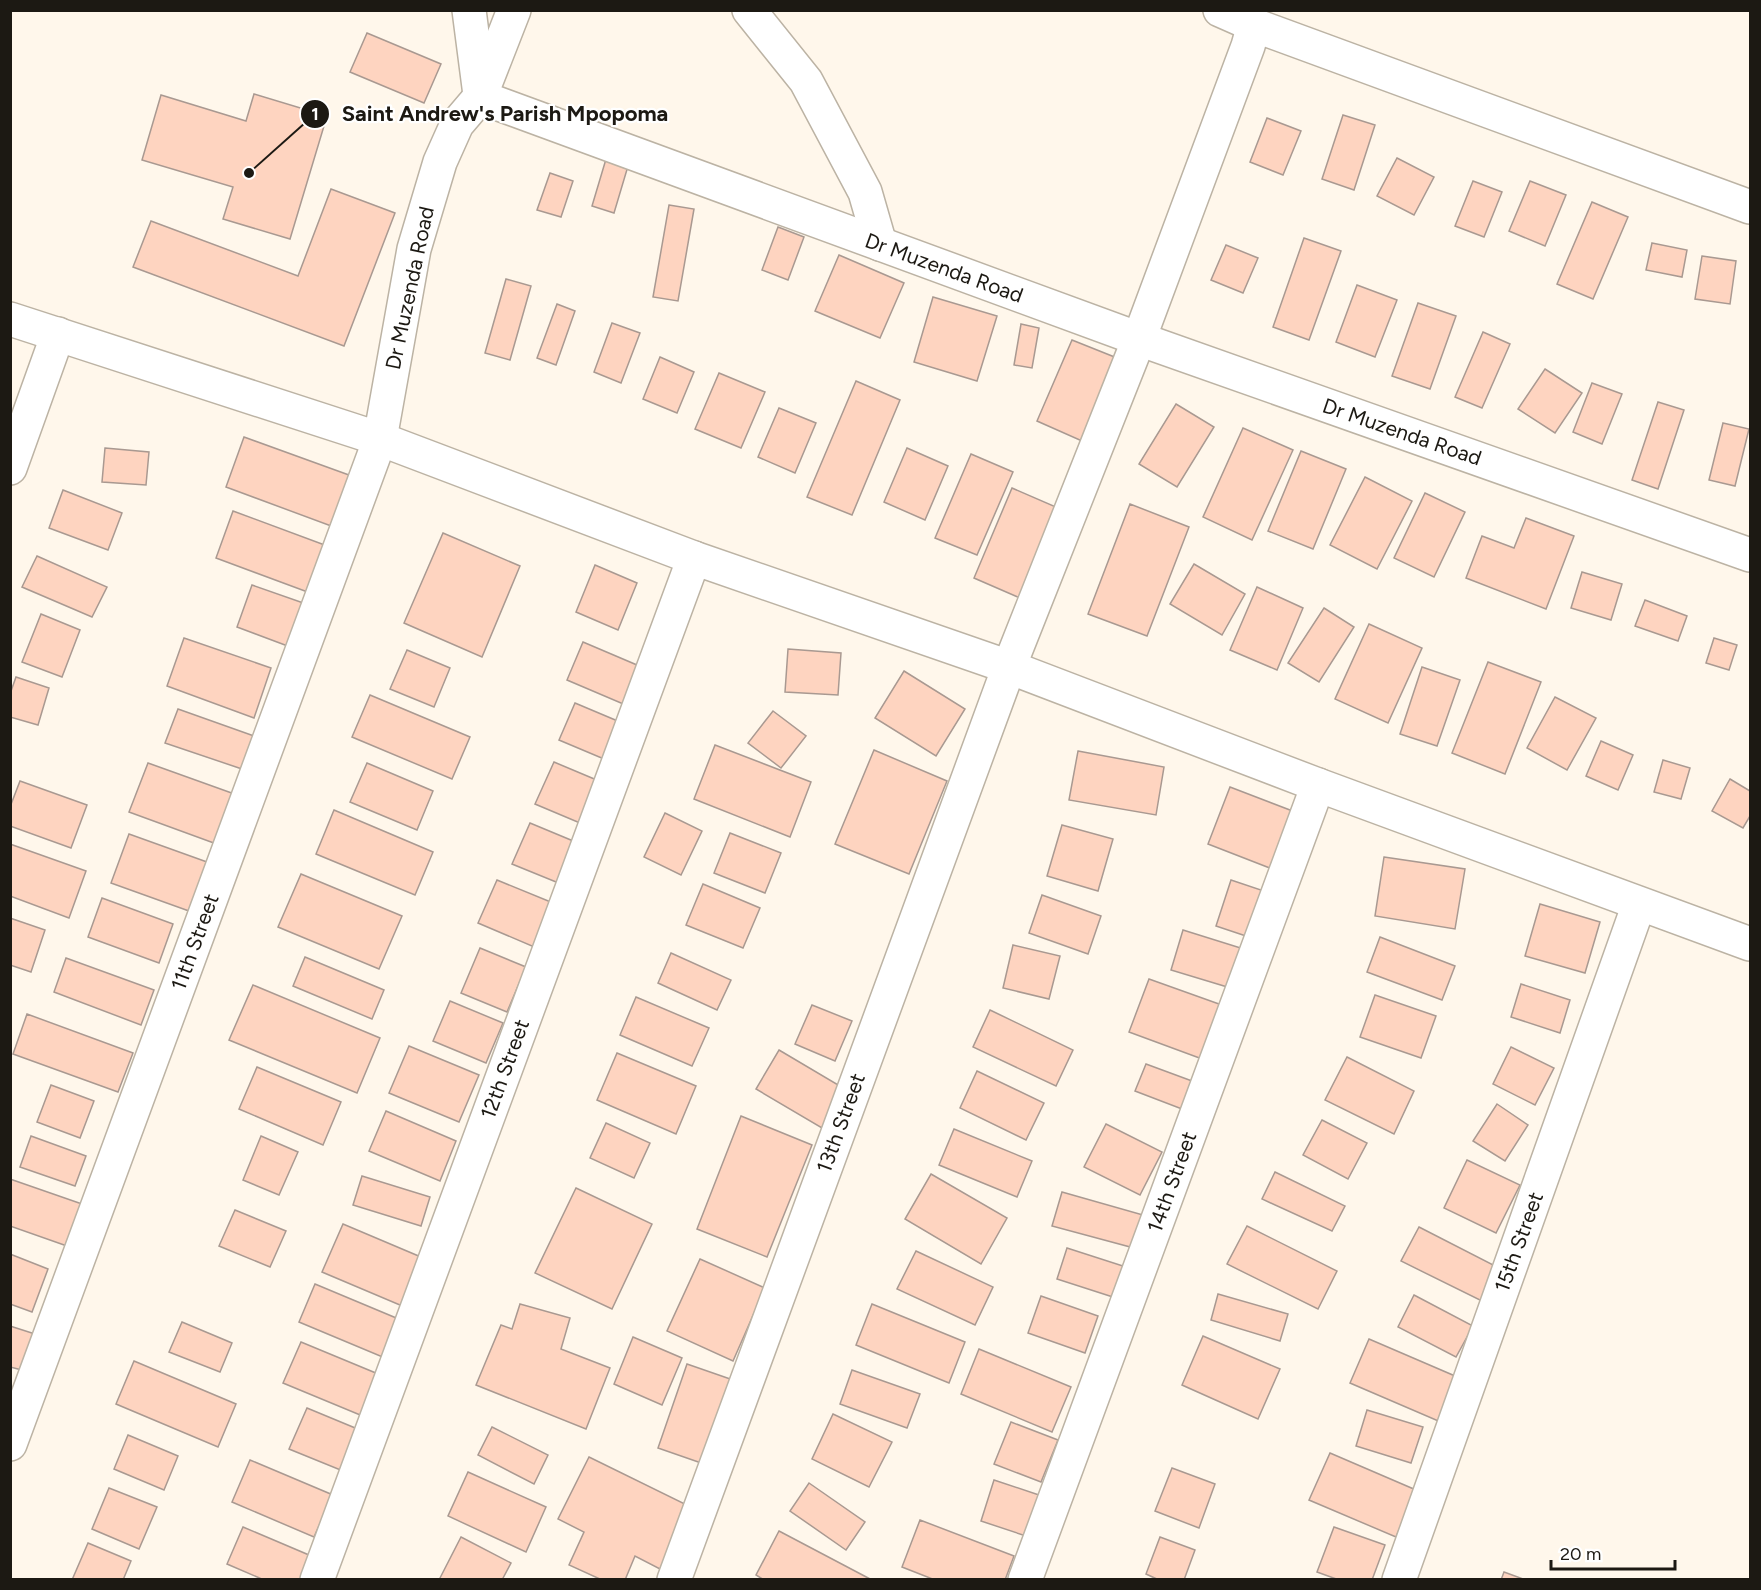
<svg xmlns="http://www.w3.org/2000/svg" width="1761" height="1590" font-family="Figtree,sans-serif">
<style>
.building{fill:#fed4c0;stroke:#a99991;stroke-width:1.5}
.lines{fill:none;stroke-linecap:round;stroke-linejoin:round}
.minor-casing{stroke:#bcb3a4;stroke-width:36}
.minor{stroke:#fff;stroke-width:33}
.labels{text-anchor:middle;stroke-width:4.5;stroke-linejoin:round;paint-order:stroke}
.street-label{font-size:21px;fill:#1c1913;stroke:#fff}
.leader{fill:none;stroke:#1c1913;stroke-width:2}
.callout-dot{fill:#1c1913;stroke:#fff;stroke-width:2}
.mark-label{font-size:18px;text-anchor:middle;font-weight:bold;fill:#fff}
.callout-label{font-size:22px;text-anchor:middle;font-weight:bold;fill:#1c1913;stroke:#fff;stroke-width:4.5;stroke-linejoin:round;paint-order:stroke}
</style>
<rect width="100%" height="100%" fill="#fff7eb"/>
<g class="building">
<path d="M367 33 441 64 424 103 350 72Z"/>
<path d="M254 94 327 116 290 239 223 219 233 187 142 160 161 95 246 121Z"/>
<path d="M1343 115 1375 125 1354 190 1322 179Z"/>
<path d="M1267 118 1301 131 1283 175 1250 162Z"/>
<path d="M609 149 631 156 614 213 592 206Z"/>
<path d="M1397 158 1434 177 1414 215 1377 196Z"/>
<path d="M550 173 573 181 561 217 537 210Z"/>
<path d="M1473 181 1502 192 1484 237 1455 226Z"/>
<path d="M1530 181 1566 195 1545 246 1509 231Z"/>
<path d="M331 189 395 213 344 346 133 267 151 221 298 276Z"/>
<path d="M1592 202 1628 217 1593 299 1557 284Z"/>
<path d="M669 205 694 209 678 301 653 297Z"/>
<path d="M778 227 804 237 788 280 762 270Z"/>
<path d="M1304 238 1341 251 1309 340 1273 327Z"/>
<path d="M1652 243 1687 250 1682 277 1646 270Z"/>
<path d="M1226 245 1258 258 1243 293 1211 280Z"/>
<path d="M839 255 904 283 880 338 815 311Z"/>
<path d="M1702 256 1736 261 1730 304 1695 299Z"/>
<path d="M506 279 531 286 510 360 485 353Z"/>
<path d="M1357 285 1397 300 1375 357 1336 342Z"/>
<path d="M933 297 997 316 977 381 914 362Z"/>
<path d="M1418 303 1456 316 1430 389 1392 376Z"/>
<path d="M557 304 575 311 556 365 537 358Z"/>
<path d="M612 323 640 333 621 383 594 372Z"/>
<path d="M1021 324 1039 328 1032 368 1014 365Z"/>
<path d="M1483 332 1510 344 1482 408 1455 397Z"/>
<path d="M1072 340 1117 358 1082 441 1037 421Z"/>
<path d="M660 357 694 372 677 413 643 399Z"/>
<path d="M1545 369 1582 393 1555 433 1518 409Z"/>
<path d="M719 373 765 392 741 448 695 429Z"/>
<path d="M856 381 900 400 852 515 807 497Z"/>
<path d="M1592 383 1622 394 1602 444 1573 432Z"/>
<path d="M1658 402 1684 410 1658 489 1632 480Z"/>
<path d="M1176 404 1214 427 1177 487 1139 464Z"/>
<path d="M779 408 816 423 795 473 758 457Z"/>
<path d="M1723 423 1749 429 1735 486 1709 480Z"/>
<path d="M1243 428 1293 450 1252 540 1203 517Z"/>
<path d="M244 437 360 479 342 530 226 487Z"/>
<path d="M105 448 149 452 146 485 102 482Z"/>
<path d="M907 448 948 466 925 520 884 502Z"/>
<path d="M1301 451 1346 469 1313 549 1268 531Z"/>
<path d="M971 454 1013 472 977 555 935 538Z"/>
<path d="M1365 477 1412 501 1377 569 1330 545Z"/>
<path d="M1012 488 1065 511 1027 601 974 578Z"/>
<path d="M63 490 122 513 108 550 49 528Z"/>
<path d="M1425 493 1465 512 1434 577 1394 558Z"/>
<path d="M1130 504 1189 527 1147 636 1088 614Z"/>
<path d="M233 511 330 547 313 594 216 558Z"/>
<path d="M1526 518 1574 536 1546 609 1466 578 1482 536 1514 548Z"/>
<path d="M443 533 520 566 482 657 404 623Z"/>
<path d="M37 556 107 587 92 617 22 587Z"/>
<path d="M1194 564 1245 594 1222 635 1170 604Z"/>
<path d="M595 565 637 583 618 630 576 612Z"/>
<path d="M1582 572 1622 584 1611 620 1571 608Z"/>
<path d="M252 585 309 605 293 648 237 627Z"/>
<path d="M1257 587 1303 608 1277 670 1230 650Z"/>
<path d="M1645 600 1687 616 1678 641 1635 626Z"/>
<path d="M1324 608 1354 627 1319 682 1288 663Z"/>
<path d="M41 614 80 630 62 677 22 662Z"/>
<path d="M1369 624 1422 648 1388 723 1335 699Z"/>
<path d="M184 638 271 668 254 718 167 686Z"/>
<path d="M1714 638 1737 645 1729 670 1706 663Z"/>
<path d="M583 642 644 668 628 706 567 680Z"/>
<path d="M788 649 841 653 838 695 785 692Z"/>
<path d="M407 650 450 668 434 707 390 689Z"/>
<path d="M1488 662 1541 682 1505 774 1452 753Z"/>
<path d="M1422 667 1460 680 1437 746 1400 734Z"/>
<path d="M904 671 965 709 936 756 875 718Z"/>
<path d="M16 677 49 688 38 725 10 717V694Z"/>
<path d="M370 695 470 737 452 779 352 737Z"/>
<path d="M1555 697 1596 718 1567 770 1527 748Z"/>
<path d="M575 703 620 722 604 759 559 740Z"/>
<path d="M178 709 254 736 242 769 165 743Z"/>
<path d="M773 711 806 736 781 768 748 743Z"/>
<path d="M1601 741 1633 755 1618 790 1586 776Z"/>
<path d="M715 745 811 782 790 837 694 799Z"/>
<path d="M874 750 947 781 909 874 835 844Z"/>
<path d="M1078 751 1164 767 1156 815 1069 800Z"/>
<path d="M1663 760 1690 768 1681 799 1654 792Z"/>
<path d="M554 762 599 781 580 823 535 804Z"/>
<path d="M148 763 240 796 222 846 129 812Z"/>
<path d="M367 763 433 791 417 830 350 802Z"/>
<path d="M1730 779 1750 791V816L1743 828 1712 811Z"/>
<path d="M20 781 87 805 71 848 10 826V807Z"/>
<path d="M1230 787 1303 815 1280 872 1208 844Z"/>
<path d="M334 810 433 852 415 895 316 854Z"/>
<path d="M665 813 702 831 681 875 644 857Z"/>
<path d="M530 823 578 843 561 884 512 864Z"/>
<path d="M1062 825 1113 839 1098 891 1047 876Z"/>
<path d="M730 833 781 853 765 893 714 873Z"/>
<path d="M129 834 207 862 189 911 111 883Z"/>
<path d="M10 844 86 871 69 918 10 896Z"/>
<path d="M1384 857 1465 869 1455 929 1375 916Z"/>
<path d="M301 874 402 916 379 969 278 927Z"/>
<path d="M497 880 558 905 539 949 478 923Z"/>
<path d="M1231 880 1273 894 1258 940 1216 926Z"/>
<path d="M703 884 760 908 743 948 686 925Z"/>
<path d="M1042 895 1101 916 1088 954 1029 933Z"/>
<path d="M102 898 173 924 159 963 88 937Z"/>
<path d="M1540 904 1600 922 1585 973 1525 956Z"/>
<path d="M10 918 45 930 31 972 10 965Z"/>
<path d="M1183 930 1247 950 1234 989 1171 970Z"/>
<path d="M1380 937 1455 966 1442 1000 1367 972Z"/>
<path d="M1013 945 1060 956 1049 999 1003 988Z"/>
<path d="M480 948 526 967 507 1012 461 993Z"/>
<path d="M671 953 731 980 717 1010 658 983Z"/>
<path d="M305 957 384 990 372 1019 293 986Z"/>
<path d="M66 958 154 990 141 1025 54 992Z"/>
<path d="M1149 979 1233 1009 1213 1063 1129 1032Z"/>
<path d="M1521 984 1570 1000 1560 1033 1511 1017Z"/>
<path d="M253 985 380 1038 357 1093 229 1040Z"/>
<path d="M1375 995 1436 1016 1421 1058 1360 1037Z"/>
<path d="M636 997 709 1028 692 1066 620 1035Z"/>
<path d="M450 1001 503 1023 486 1063 433 1041Z"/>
<path d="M812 1005 852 1021 835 1061 795 1044Z"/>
<path d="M990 1010 1073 1050 1056 1086 973 1047Z"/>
<path d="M27 1014 133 1053 118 1092 13 1054Z"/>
<path d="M409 1046 479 1075 459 1122 389 1093Z"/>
<path d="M1511 1047 1554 1068 1535 1105 1493 1084Z"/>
<path d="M779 1050 845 1089 822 1128 756 1089Z"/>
<path d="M617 1053 696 1086 676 1134 597 1100Z"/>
<path d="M1347 1057 1414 1091 1394 1134 1325 1100Z"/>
<path d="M1146 1064 1192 1081 1182 1109 1135 1091Z"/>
<path d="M257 1067 341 1102 323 1145 239 1109Z"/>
<path d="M977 1071 1044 1103 1026 1140 960 1108Z"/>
<path d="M51 1085 94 1101 80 1138 37 1122Z"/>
<path d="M1497 1104 1528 1125 1505 1161 1473 1141Z"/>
<path d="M386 1111 456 1141 440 1181 369 1151Z"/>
<path d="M741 1116 812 1145 767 1257 697 1229Z"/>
<path d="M1322 1120 1367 1143 1348 1179 1303 1155Z"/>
<path d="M606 1123 650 1143 634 1178 590 1158Z"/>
<path d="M1106 1124 1162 1152 1140 1195 1084 1167Z"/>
<path d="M954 1129 1032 1161 1017 1197 939 1165Z"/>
<path d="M31 1136 86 1156 75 1186 20 1167Z"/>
<path d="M261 1136 298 1152 279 1195 243 1180Z"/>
<path d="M1467 1160 1520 1185 1496 1233 1444 1208Z"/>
<path d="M1275 1172 1345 1206 1332 1231 1262 1199Z"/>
<path d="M931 1174 1007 1218 981 1264 905 1219Z"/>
<path d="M362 1176 430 1197 421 1226 353 1205Z"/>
<path d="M10 1179 82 1204 67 1246 10 1226Z"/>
<path d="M576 1188 652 1224 612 1309 535 1273Z"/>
<path d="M1062 1192 1143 1215 1134 1248 1052 1226Z"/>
<path d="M235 1210 286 1231 270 1267 219 1246Z"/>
<path d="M343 1224 428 1260 407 1308 322 1272Z"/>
<path d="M1247 1226 1337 1271 1318 1309 1227 1264Z"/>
<path d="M1419 1227 1505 1271 1488 1304 1401 1261Z"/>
<path d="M1067 1248 1126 1267 1116 1298 1057 1279Z"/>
<path d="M916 1251 993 1287 975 1325 897 1289Z"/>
<path d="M10 1254 48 1269 32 1312 10 1304Z"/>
<path d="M700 1259 765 1288 733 1361 667 1331Z"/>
<path d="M315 1284 401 1320 385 1358 299 1322Z"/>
<path d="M1218 1294 1288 1314 1280 1341 1211 1320Z"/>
<path d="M1414 1295 1473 1326 1456 1357 1398 1327Z"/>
<path d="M1041 1296 1098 1316 1085 1353 1028 1333Z"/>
<path d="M520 1304 570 1318 561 1349 610 1368 586 1429 476 1385 501 1325 512 1329Z"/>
<path d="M872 1304 965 1342 949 1383 856 1345Z"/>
<path d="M182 1322 232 1343 220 1372 169 1352Z"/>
<path d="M10 1326 35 1334 22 1370 10 1367Z"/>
<path d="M1203 1336 1280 1369 1258 1419 1182 1385Z"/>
<path d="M633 1337 682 1358 662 1405 614 1384Z"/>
<path d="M1369 1339 1462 1379 1443 1423 1350 1383Z"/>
<path d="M301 1342 383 1376 365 1417 283 1383Z"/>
<path d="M979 1349 1071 1387 1052 1432 961 1394Z"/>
<path d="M134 1361 236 1404 218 1447 116 1404Z"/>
<path d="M687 1364 736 1381 707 1465 658 1448Z"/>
<path d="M852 1370 920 1394 907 1428 840 1404Z"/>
<path d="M307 1408 360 1430 343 1471 289 1449Z"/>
<path d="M1367 1410 1423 1427 1411 1463 1356 1446Z"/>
<path d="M833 1414 892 1442 869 1487 812 1459Z"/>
<path d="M1011 1422 1058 1440 1041 1482 994 1464Z"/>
<path d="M492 1427 548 1455 534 1484 478 1455Z"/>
<path d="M128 1435 178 1456 164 1490 114 1469Z"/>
<path d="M1330 1453 1416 1490 1396 1537 1309 1500Z"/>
<path d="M589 1457 691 1507 660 1569 635 1556 625 1580H602L569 1565 584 1532 558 1519Z"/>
<path d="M250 1460 333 1495 314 1537 232 1502Z"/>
<path d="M1172 1468 1215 1484 1199 1528 1155 1511Z"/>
<path d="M468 1472 546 1507 526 1552 448 1516Z"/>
<path d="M994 1480 1039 1495 1026 1536 981 1521Z"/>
<path d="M809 1483 865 1522 846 1550 790 1511Z"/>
<path d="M109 1488 157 1507 139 1549 92 1529Z"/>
<path d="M920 1520 1014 1556 1005 1580H935L902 1567Z"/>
<path d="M243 1527 316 1558 306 1580H264L227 1564Z"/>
<path d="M1334 1527 1385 1545 1372 1580H1339L1317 1572Z"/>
<path d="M779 1531 872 1580H764L756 1575Z"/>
<path d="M461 1537 511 1563 502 1580H439Z"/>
<path d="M1160 1537 1195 1550 1184 1580H1159L1146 1574Z"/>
<path d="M88 1543 131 1561 123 1580H72Z"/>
<path d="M1504 1572 1526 1580H1501Z"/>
</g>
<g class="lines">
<g class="minor-casing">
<g id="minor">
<path d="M469 10 480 95"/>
<path d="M749 10 806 81 865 192 880 244"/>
<path d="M1220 10 1254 25"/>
<path d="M480 97 514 10"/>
<path d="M10 319 380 439 694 558 1009 667 1318 785 1750 944"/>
<path d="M10 468 58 334"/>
<path d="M10 1444 380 439 414 249 440 162 457 124 480 97 1139 339 1750 555"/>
<path d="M317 1580 694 558"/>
<path d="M674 1580 1009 667 1139 339 1248 46 1254 25 1750 207"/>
<path d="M1025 1580 1318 785"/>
<path d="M1399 1580 1639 904"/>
</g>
</g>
<use href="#minor" class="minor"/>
</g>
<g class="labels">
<g class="street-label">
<text transform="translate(944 268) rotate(20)" y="7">Dr Muzenda Road</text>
<text transform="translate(410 288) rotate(-78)" y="7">Dr Muzenda Road</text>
<text transform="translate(1402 432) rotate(19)" y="7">Dr Muzenda Road</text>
<text transform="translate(195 942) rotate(-70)" y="7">11th Street</text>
<text transform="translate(505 1069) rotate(-70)" y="7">12th Street</text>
<text transform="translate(841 1123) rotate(-70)" y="7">13th Street</text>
<text transform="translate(1172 1182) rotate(-70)" y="7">14th Street</text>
<text transform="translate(1519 1242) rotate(-70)" y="7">15th Street</text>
</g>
</g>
<path class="leader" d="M249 173L315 114"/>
<g class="callout-dot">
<circle cx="249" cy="173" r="6"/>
<circle cx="315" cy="114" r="15"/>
</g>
<g class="mark-label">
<text x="315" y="120">1</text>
</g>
<g class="callout-label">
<text x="505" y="121">Saint Andrew's Parish Mpopoma</text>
</g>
<rect width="1761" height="1590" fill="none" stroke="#1c1913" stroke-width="24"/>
<path d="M1551 1560v9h124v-9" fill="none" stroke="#1c1913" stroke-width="3"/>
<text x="1560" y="1560" font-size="18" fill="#1c1913" stroke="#ffffff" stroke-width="4.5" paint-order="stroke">20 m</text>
</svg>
